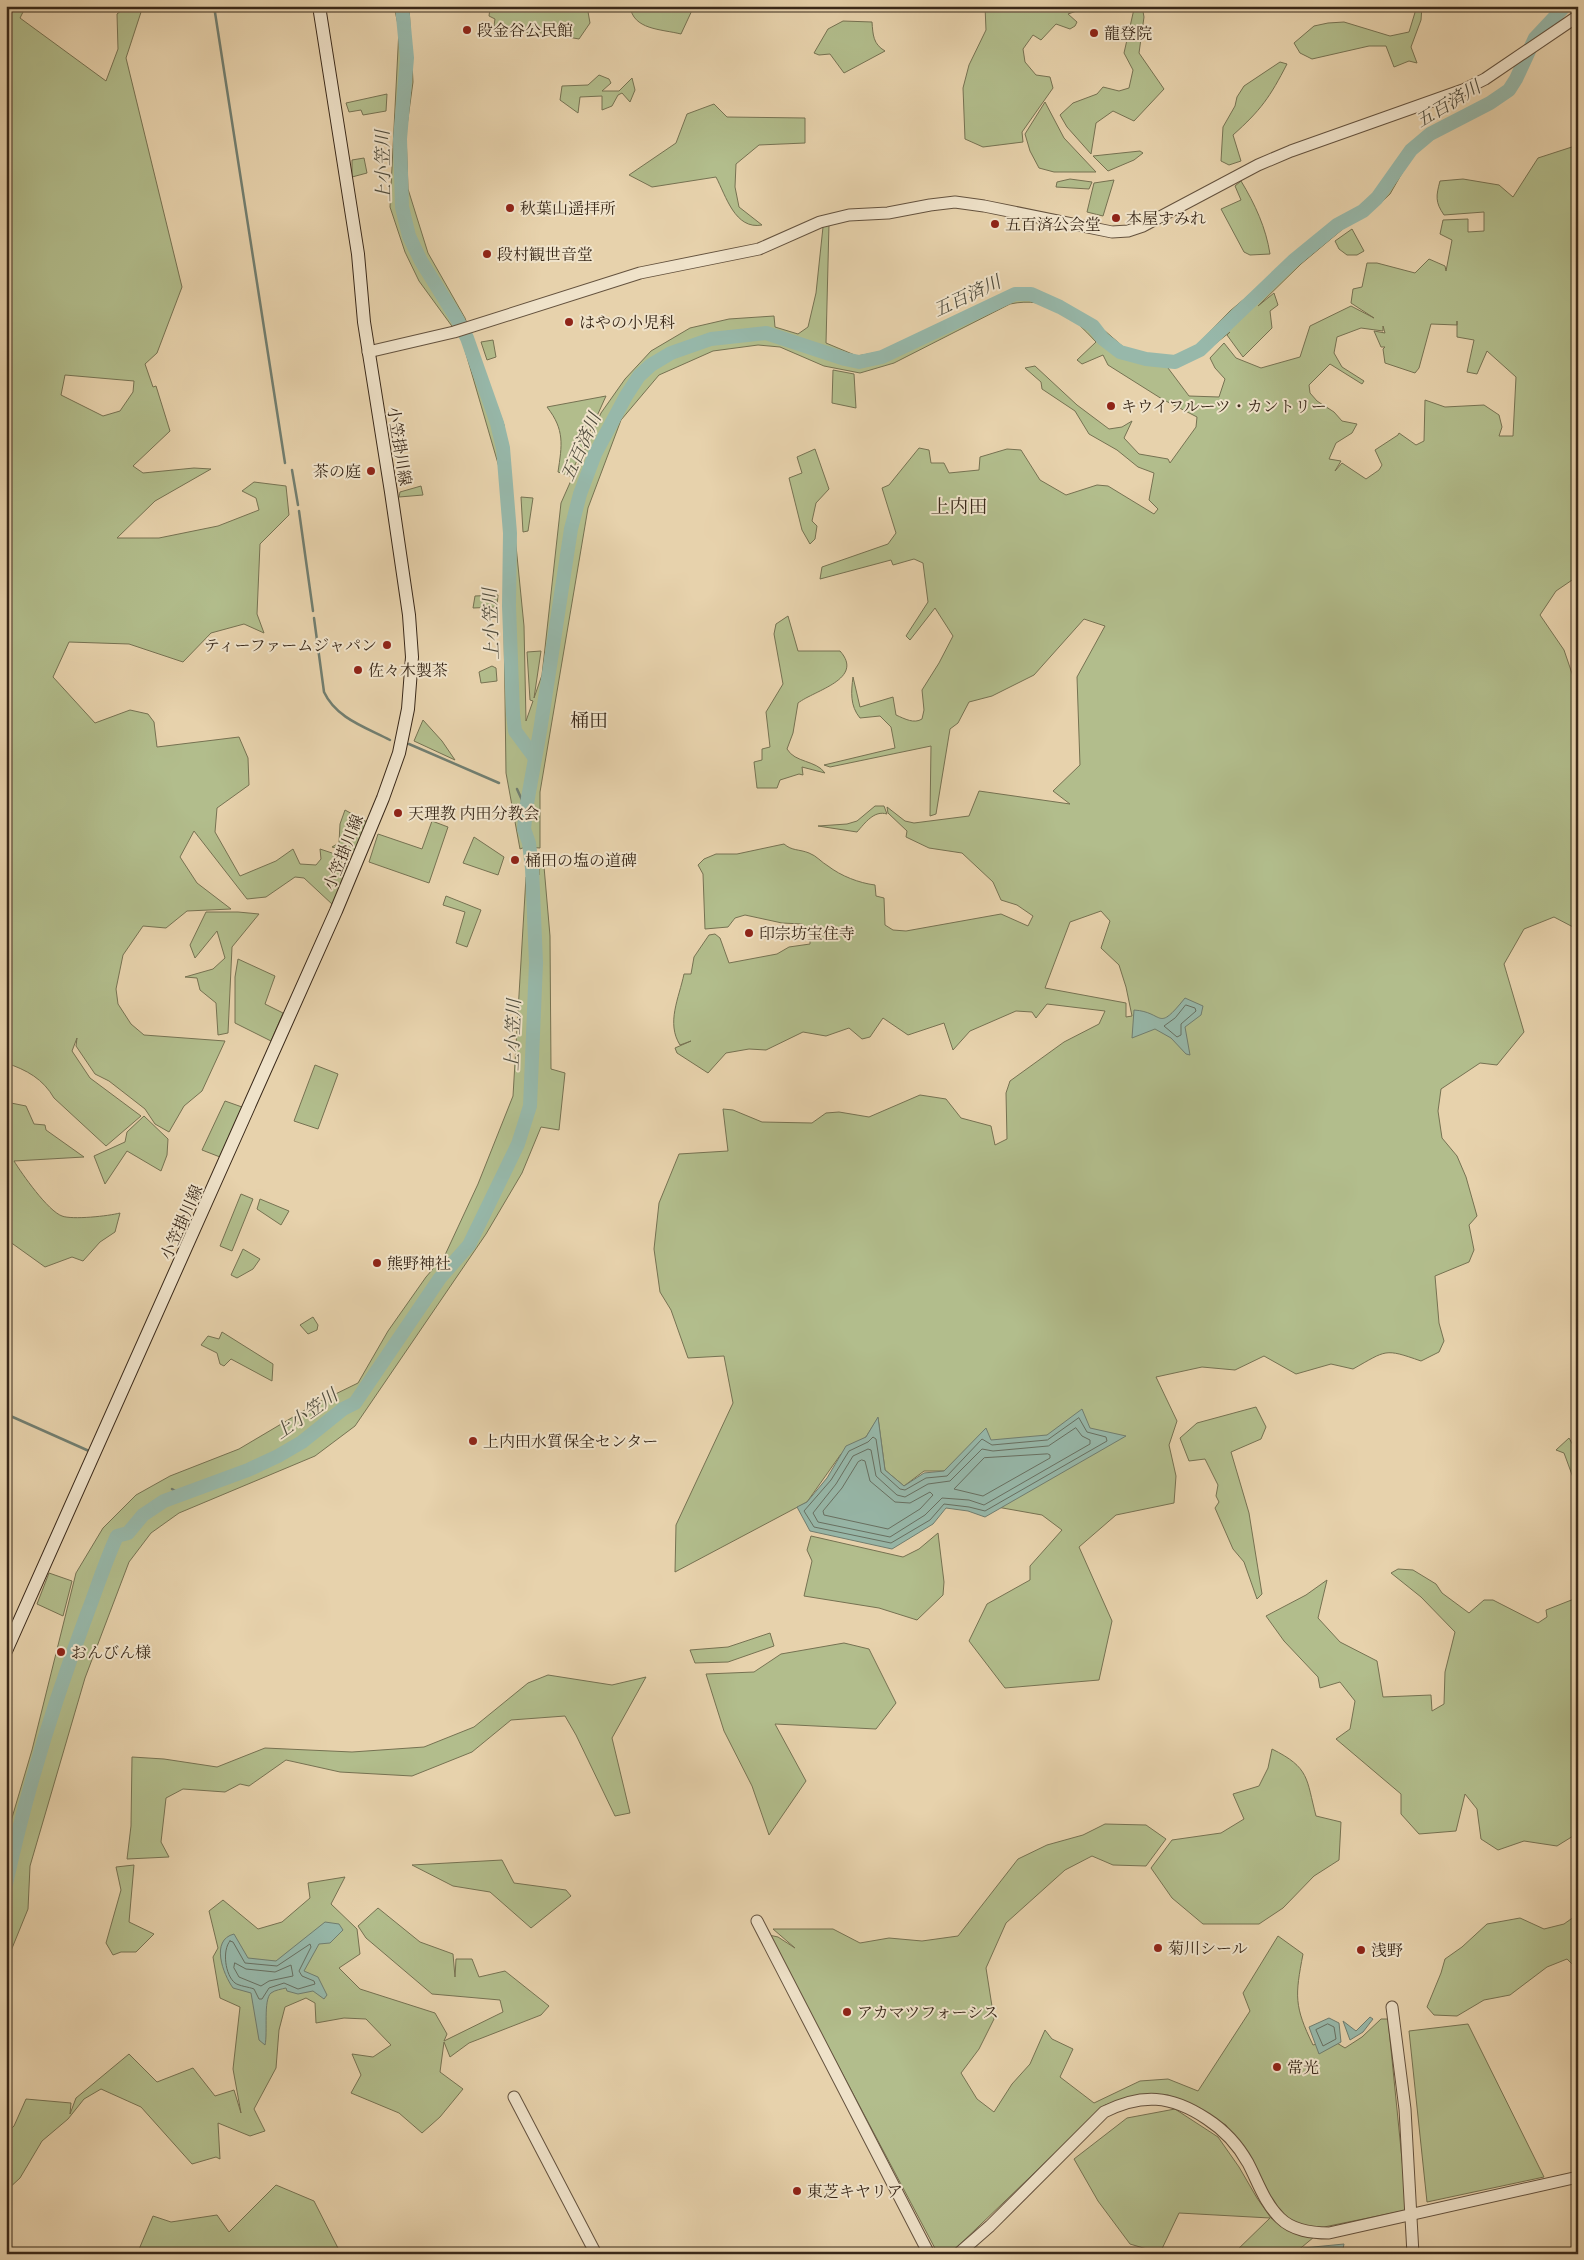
<svg xmlns="http://www.w3.org/2000/svg" width="1584" height="2260" font-family="'Gentium Book Plus','Noto Serif JP',serif">
<style>
.green{fill:#b2bd8c;stroke:#767252;fill-rule:evenodd}
.water{fill:#97b8aa;stroke:#717e70}
.lines{fill:none;stroke-linecap:round;stroke-linejoin:round}
.shore{stroke:#687062;stroke-width:1}
.stream{stroke:#717e70;stroke-width:2.5}
.river{stroke:#97b8aa;stroke-width:14}
.tertiary-casing{stroke:#64523e;stroke-width:13}
.secondary-casing{stroke:#392819;stroke-width:14}
.tertiary{stroke:#efe2c9;stroke-width:11}
.secondary{stroke:#efe2c9;stroke-width:12}
.poi-dot{fill:#8f2418;stroke:#efe2c9;stroke-width:2}
.labels{text-anchor:middle;stroke-width:4;stroke-linejoin:round;paint-order:stroke}
.poi-label{font-size:16px;fill:#392819;stroke:#efe2c9;text-anchor:start}
.street-label{font-size:16px;fill:#392819;stroke:#efe2c9}
.water-label{font-size:18px;font-style:italic;fill:#504c3d;stroke:#efe2c9}
.quarter-label{font-size:19px;fill:#392819;stroke:#efe2c9}
</style>
<rect width="100%" height="100%" fill="#e7d2ac"/>
<filter id="stains"><feTurbulence type="fractalNoise" baseFrequency=".004" numOctaves="4"/><feColorMatrix values="0 0 0 0 .2 0 0 0 0 .09 0 0 0 0 .02 0 0 0 .5 -.17"/></filter>
<radialGradient id="worn" r=".72"><stop offset=".6" stop-color="#630" stop-opacity="0"/><stop offset="1" stop-color="#630" stop-opacity=".3"/></radialGradient>
<g class="green">
<path d="M6 6H26L20 18 106 81 118 49 117 14 127 6H143L126 58 182 287 157 353 145 364 153 387 156 386 170 431 133 466 143 473 194 468 211 469 155 501 117 538H159L218 526 259 510 256 498 242 491 254 482 286 486 289 515 260 544 257 614 264 633 244 624 211 633 183 662 129 644 69 642 53 677 95 723 130 710 148 714 154 722 157 747 239 737 248 758 249 785 217 808 215 832 240 876 276 861 293 849 300 864 316 865 321 859 320 849 332 853 347 867 333 905 304 878 295 877 266 897 247 899 194 831 180 857 197 883 231 909 187 911 166 928 143 926 123 955 116 989 118 1004 131 1024 144 1035 225 1041 202 1091 184 1106 169 1132 155 1124 145 1109 109 1081 95 1074 76 1046 77 1038 72 1051 90 1078 141 1116 106 1146 54 1098C43 1079 27 1070 6 1063ZM65 375 134 381 133 392 120 411 103 416 61 395Z"/>
<path d="M394 6H409L413 82 406 133 408 189 428 253 465 318 504 425 524 626 526 721 533 701 530 700 527 652 541 651 534 698 542 675 561 503 601 413 625 379 651 351 690 328 729 319 774 316 775 327 798 334 808 327 816 293 823 227 829 224 826 343 857 356 885 351 1011 293 1027 291 1051 297 1089 317 1128 351 1150 357H1178L1197 345 1230 311 1322 233 1361 207 1379 191 1396 163 1420 137 1504 91 1521 63 1530 55 1516 85 1497 104 1430 138 1413 154 1390 194 1373 210 1344 228 1301 264 1258 306 1274 293 1278 305 1270 311 1272 328 1243 357 1227 335 1230 332 1200 356 1168 368 1189 396 1219 397 1225 379 1215 368 1210 358 1224 343 1236 358 1261 368 1300 357 1310 326 1351 306 1374 318 1351 303 1353 289 1362 287 1367 263H1377L1415 273 1429 259 1445 266 1446 271 1452 240 1440 234 1443 220 1468 219V232L1484 231V212L1444 215C1435 202 1436 196 1440 181L1463 179 1499 185 1513 197 1538 158 1578 145V576L1556 591 1540 615 1564 650 1578 691V925L1573 927 1554 917 1524 929 1504 964 1524 1032 1497 1065 1480 1063 1441 1089 1438 1111 1442 1138 1457 1156 1466 1177 1477 1216 1469 1225 1474 1250 1469 1262 1435 1276 1439 1323 1444 1341 1439 1352 1421 1361C1384 1348 1387 1350 1353 1369L1331 1364 1296 1374 1264 1356 1235 1370 1202 1367 1156 1377 1177 1421 1169 1445 1176 1476 1174 1503 1116 1515 1079 1547 1112 1621 1099 1680 1005 1688 969 1641 987 1604 1030 1580V1566L1062 1530 1042 1515 980 1504 944 1471H924L904 1486 885 1470 878 1418 866 1437 841 1454 807 1502 675 1572 676 1525 733 1403 724 1356 688 1358 671 1310 660 1292 654 1249 659 1203 679 1154 728 1151 723 1109 733 1110 762 1122 812 1123 826 1113 839 1112 869 1117 920 1095 946 1099 961 1118 991 1126 995 1145 1007 1139 1006 1093 1010 1081 1064 1042 1099 1024 1105 1011 1047 1004 1036 1018 1032 1012 1016 1011 970 1031 953 1050 944 1023 908 1035 883 1018 870 1037 862 1039 849 1028 826 1036 803 1032 766 1050 749 1049 726 1053 708 1073 677 1053 675 1048 691 1041 680 1045C666 1023 679 998 684 974H691L694 957 709 935 715 934 720 938 729 963 777 954 789 947 810 944V930L802 924 782 923 745 915 735 918 728 927 705 929 703 874 698 865 704 859 716 854H737L784 844C792 851 799 849 809 853 817 856 821 862 828 866 841 876 859 883 875 885L876 896 884 898 885 925 893 930 906 931 1001 914 1028 926 1033 916 1017 905 1001 900 993 882 962 853 929 848 906 837 907 831 888 813 887 807 905 821 914 823 969 816 979 791 1070 804 1053 791 1080 765 1077 677 1105 626 1084 619 1034 675 992 696 969 702 958 723 950 729 936 814 930 816 931 746 830 767 824 765 895 748 891 727 880 716 860 718C850 706 851 692 853 677L860 707 893 697 896 715C905 719 914 724 922 719L924 710 922 690 939 663 953 636 935 608 910 640 906 636 928 602 923 563 914 559 893 565 891 560 820 579 822 567 888 544 896 533 882 488 889 485 919 448 929 450 931 463H944L949 473 979 470 980 457 1007 449 1021 450 1040 480 1066 495 1097 485 1108 486 1154 514 1158 509 1149 500 1154 473 1138 467 1117 450 1089 434 1075 411 1042 389 1041 382 1025 368 1035 366 1077 405 1109 429 1122 427 1132 421 1124 438 1139 454 1168 459 1170 463 1196 427 1197 417 1162 399 1108 365 1103 355 1082 364 1077 360 1096 342C1071 315 1049 296 1010 304L894 363 860 373 824 366 780 347 758 345 713 351 659 375 621 420 588 508 540 792V848L525 847 520 849 506 773 504 626 507 533 499 467 462 340 419 281 405 252 390 207 399 29ZM1457 321V337L1474 340 1467 372 1477 374 1487 351 1516 377 1513 436H1499L1502 427 1499 415 1484 405 1445 407 1425 400 1424 441 1416 445 1399 433 1398 435 1375 450 1382 465 1379 470 1366 479 1342 463 1335 471 1341 461 1329 459 1336 443 1352 433 1357 424 1342 421 1334 412 1317 401 1310 393 1309 385 1330 364 1362 384 1364 381 1342 367 1334 353 1337 337 1361 328 1383 331V326L1385 333 1374 331 1381 347H1385L1383 349 1385 363 1415 373 1419 368 1431 324 1457 325ZM1101 911 1110 921 1101 948 1119 965 1126 987 1132 1016 1126 1017V1003L1045 988 1070 922Z"/>
<path d="M493 6H587L590 23 579 39 546 33 517 32 494 26 495 19 489 16 490 8Z"/>
<path d="M630 6H694L681 34C661 29 633 30 630 6Z"/>
<path d="M985 6H1084L1085 8 1068 14 1077 22 1075 26 1070 29 1056 24 1041 40 1033 35 1023 49 1025 62 1036 75 1050 77 1053 88 1022 132 1023 142 983 147 965 139 963 88 969 65 986 30Z"/>
<path d="M1118 6H1142L1144 17 1139 53 1164 89 1134 121 1113 111 1096 123 1091 154 1067 127 1060 115 1073 103 1097 94 1103 87 1119 91 1129 88 1133 70 1124 53 1134 9 1121 10Z"/>
<path d="M1417 6H1422L1421 20 1411 47 1417 63 1409 61 1394 67 1386 46H1369L1312 59 1300 53 1294 43 1314 26 1328 23 1344 22 1390 36 1409 32Z"/>
<path d="M843 21 872 22C873 35 873 44 885 51L844 73 830 54 819 55 814 53 828 29Z"/>
<path d="M1280 62 1287 64C1270 97 1261 110 1233 135L1241 161 1229 165 1221 161 1223 127 1235 106 1237 97 1244 86Z"/>
<path d="M599 75 609 79 611 83 602 91H619L632 78 635 90 630 102 622 93 618 95 612 106 602 110V96L580 97 578 113 560 100 562 86 588 85Z"/>
<path d="M387 94 386 111 363 115 361 110 349 112 346 103Z"/>
<path d="M1045 102 1064 138 1096 172H1054L1039 168 1030 151 1025 134Z"/>
<path d="M714 104 727 117 805 118V143L759 145 736 164 735 187 739 207 762 225C735 230 726 196 716 177L652 187 629 175 676 143 687 114Z"/>
<path d="M1140 151 1143 153 1134 160 1108 171 1093 156Z"/>
<path d="M364 158 367 173 352 177V160Z"/>
<path d="M1070 179 1092 182 1089 189 1056 187 1057 182Z"/>
<path d="M1114 180 1103 216 1087 212 1094 183Z"/>
<path d="M1241 181C1255 204 1266 228 1270 254L1250 255 1244 252 1221 209 1241 200 1235 186Z"/>
<path d="M1352 229 1364 251 1357 255H1347L1339 249 1335 241Z"/>
<path d="M493 340 496 357 487 360 481 342Z"/>
<path d="M833 370 854 374 856 408 832 403Z"/>
<path d="M606 396 570 476 558 472C562 445 565 430 547 407Z"/>
<path d="M815 449 829 489 816 503 812 521 817 526 815 539 810 544 802 530 789 478 802 473 797 457Z"/>
<path d="M421 486 423 495 399 497 400 492Z"/>
<path d="M521 497 533 498 528 531 523 532Z"/>
<path d="M498 595 497 607 473 608 475 596Z"/>
<path d="M788 616 798 651H840C865 679 815 690 798 703L793 733 787 749C795 763 816 760 825 773L802 767 803 775 799 774 780 780 777 788H757L754 762 762 760V749L770 747 766 712 783 684 774 634 776 624Z"/>
<path d="M492 666 496 668 497 681 481 683 479 672Z"/>
<path d="M423 720 442 741 455 760 414 741Z"/>
<path d="M875 806H884L887 814C874 810 865 823 857 832L818 826 847 824 857 821Z"/>
<path d="M345 810 367 822 356 853 332 847 339 843 340 824Z"/>
<path d="M432 821 448 827 429 883 369 862 378 834 422 849Z"/>
<path d="M474 837 504 857 498 875 463 863Z"/>
<path d="M539 854 543 855 550 936 551 1069 565 1073 559 1130 541 1127 522 1173 486 1234 355 1426 315 1456 179 1513 151 1533 129 1562 85 1678 30 1866 28 1909 6 1963V1838L32 1750 76 1573 103 1528 136 1495 170 1476 239 1449 315 1404 358 1383 388 1331 426 1277 445 1255 478 1184 513 1096 526 877 539 875Z"/>
<path d="M446 896 481 910 467 947 456 943 465 912 443 905Z"/>
<path d="M206 912H238L259 914 232 947 228 1033 218 1035 216 1003 200 990 197 978 185 977 213 969 225 958 217 931 195 958 190 945Z"/>
<path d="M238 959 275 976 265 1004 283 1013 271 1041 235 1023V977Z"/>
<path d="M315 1065 338 1074 318 1129 294 1121Z"/>
<path d="M225 1101 242 1107 220 1157 202 1150Z"/>
<path d="M6 1102 26 1106 34 1124 45 1125 46 1130 84 1157 14 1161C22 1174 48 1211 62 1216 72 1220 109 1216 120 1213L115 1232 100 1242 83 1261 72 1257 45 1267 6 1239Z"/>
<path d="M144 1116 168 1139 167 1155 161 1171 127 1151 105 1184 94 1156 125 1142 127 1132Z"/>
<path d="M241 1194 253 1199 232 1251 220 1246Z"/>
<path d="M260 1199 289 1211 281 1225 257 1209Z"/>
<path d="M243 1249 260 1259 253 1269 237 1278 231 1275Z"/>
<path d="M313 1317 318 1325 317 1330 308 1334 300 1325Z"/>
<path d="M222 1332 273 1364 272 1381 231 1359 224 1366 220 1364 217 1353 201 1345 208 1336 219 1339Z"/>
<path d="M1256 1407 1266 1427 1261 1439 1231 1452 1249 1513 1262 1594 1257 1599 1244 1562 1233 1549 1215 1508 1219 1502 1216 1496 1218 1485 1205 1459 1189 1461 1180 1438 1197 1423Z"/>
<path d="M1569 1438 1578 1454V1491L1564 1453 1556 1450Z"/>
<path d="M938 1533 944 1582 943 1595 917 1620 879 1608 804 1596 812 1561 807 1550 811 1536 903 1557 919 1549Z"/>
<path d="M1398 1569 1413 1570 1436 1584 1442 1593 1469 1613 1484 1600H1493L1538 1623 1547 1617 1546 1610 1574 1599 1578 1579V1833L1557 1846 1524 1841 1498 1850 1481 1839 1477 1809 1465 1794 1456 1831 1419 1834 1401 1814V1794L1336 1739 1350 1729 1355 1701 1340 1682 1320 1688 1318 1677 1284 1641 1266 1616 1306 1595 1327 1580 1318 1618 1340 1642 1377 1661 1383 1697 1431 1695 1432 1711 1444 1704 1445 1672 1455 1632 1421 1597 1391 1573Z"/>
<path d="M49 1573 72 1581 63 1616 37 1604Z"/>
<path d="M770 1633 774 1646 728 1662 695 1663 690 1650 728 1647Z"/>
<path d="M844 1643 869 1649 896 1703 876 1729 775 1724 806 1781 769 1835 752 1786 724 1731 706 1674 754 1672 781 1654Z"/>
<path d="M548 1675 612 1685 646 1677 612 1738 630 1813 615 1816 576 1735 565 1716 511 1720 472 1752 412 1776 340 1772 286 1760 249 1786 240 1784 225 1792 183 1789 166 1798 161 1842 169 1857 127 1859 131 1826 132 1757 164 1759 217 1767 265 1748 352 1752 424 1747 474 1727 528 1683Z"/>
<path d="M1272 1749C1310 1768 1306 1778 1316 1816L1341 1822 1339 1860 1314 1876 1283 1908 1259 1924H1203L1172 1898 1151 1868 1172 1840 1221 1833 1244 1819 1233 1794 1259 1786 1268 1768Z"/>
<path d="M1105 1824 1146 1825 1166 1839 1146 1866 1113 1865 1092 1856 1065 1870 1006 1923 986 1968 994 2019 979 2049 961 2073 977 2099 994 2112 1012 2084 1030 2064 1045 2030 1052 2039 1073 2049 1060 2077 1094 2103 1140 2081 1168 2079 1198 2091 1250 2011 1243 1993 1278 1936 1303 1954C1295 1996 1294 2006 1313 2045L1332 2040 1345 2048 1362 2037 1381 2019H1388L1407 2210 1324 2227 1301 2226 1281 2214 1226 2125 1168 2095H1138L1105 2105 953 2251 938 2254 769 1935 778 1937 795 1948 773 1929H833L860 1943 889 1938 922 1941 958 1936 1018 1859 1047 1845 1083 1835Z"/>
<path d="M502 1860 514 1883 566 1890 571 1896 531 1928 490 1892 453 1886 412 1865Z"/>
<path d="M134 1865 129 1922 154 1934 136 1952H121L113 1955 106 1943 121 1890 116 1867Z"/>
<path d="M345 1877 331 1904 357 1929 360 1954 339 1968 360 1989 435 2013 447 2034 444 2041 503 2012 500 2000 432 1994 366 1938 358 1926 378 1908 420 1942 453 1954 455 1977 456 1959H472L479 1977 505 1971 549 2006 541 2015 469 2043 450 2057 444 2042 440 2072 463 2089 440 2117 422 2133 399 2113 351 2093 361 2075 352 2054 373 2057 391 2045 366 2019 344 2018 316 2023 315 2003 306 1998 285 2007 279 2030 276 2068 254 2109 265 2131 250 2136 218 2123 220 2159 216 2157 192 2164 141 2107 101 2089 84 2099 68 2119 42 2141 20 2178 6 2191V2134L14 2126 26 2099 71 2103 70 2114 76 2098 129 2054 157 2082 193 2068 215 2096 234 2090 241 2113 233 2069 240 2007 220 1998 213 1957 218 1948 209 1911 223 1900 258 1929 282 1922 310 1898 308 1883Z"/>
<path d="M1578 1914V1970L1567 1959 1547 1967 1510 1995 1484 2000 1457 2016 1434 2015 1427 2007 1441 1973 1445 1959 1462 1947 1487 1924 1520 1918 1544 1929 1564 1924Z"/>
<path d="M1468 2024 1544 2177 1427 2202 1409 2031Z"/>
<path d="M1175 2109 1218 2137 1239 2167 1257 2198 1271 2218 1314 2237 1296 2252V2254H1233L1270 2218 1179 2213 1160 2253 1130 2244 1098 2201 1074 2159 1127 2118Z"/>
<path d="M276 2185 314 2201 341 2254H137L153 2216 171 2222 217 2215 229 2232Z"/>
</g>
<g class="water">
<path d="M1185 998 1203 1006 1201 1015 1185 1027 1190 1055 1186 1054 1171 1038 1155 1029 1132 1038 1134 1010C1165 1012 1156 1034 1185 998Z"/>
<path d="M1082 1409 1090 1428 1126 1436 985 1517 968 1511 946 1508 933 1524 892 1549 810 1531 797 1507 807 1502 827 1478 846 1446 866 1437 878 1417 885 1470 904 1486 924 1473 944 1471 986 1428 991 1440 1047 1435Z"/>
<path d="M325 1922 339 1924 343 1930 330 1943 319 1944 304 1971 318 1977 327 1995 324 1999 313 1991 298 1994 287 1991 286 1988C282 1989 275 1990 271 1993 263 2000 268 2032 265 2045L259 2040 251 1993 233 1988C223 1974 210 1940 234 1934L248 1958 276 1961Z"/>
<path d="M1370 2017 1373 2019 1363 2032 1350 2040 1343 2021 1356 2031Z"/>
<path d="M1329 2018 1339 2023 1341 2042 1319 2054 1309 2027Z"/>
<path d="M1344 2244 1342 2254H1299L1303 2248Z"/>
</g>
<g class="lines">
<g class="shore">
<path d="M1186 1005 1195 1008 1196 1011 1181 1024V1035L1177 1037 1164 1026 1175 1018Z"/>
<path d="M1079 1418 1087 1432 1106 1437 1107 1441 985 1511 969 1507 944 1504 930 1520 891 1543 814 1527 804 1511 831 1480 849 1451 868 1442 873 1437 876 1439 881 1472 900 1489 905 1490 926 1478 947 1476 982 1439 992 1445 1047 1440Z"/>
<path d="M1076 1428 1082 1436 1090 1440V1444L984 1505 969 1500 942 1498 925 1515 890 1537 818 1522 813 1513 836 1484 853 1456 868 1449 871 1450 876 1476 897 1495 905 1497 928 1484 950 1481 982 1449 993 1451 1048 1446Z"/>
<path d="M1048 1454 1050 1455V1458L983 1496 954 1489 984 1458Z"/>
<path d="M862 1460 865 1461 870 1481 895 1502 910 1503 930 1492 933 1495 920 1509 888 1529 824 1515 823 1511 842 1488 858 1462Z"/>
<path d="M230 1941 233 1942 245 1963 277 1966 310 1944 311 1947 299 1971 302 1976 314 1981 315 1984 298 1989 284 1983 269 1988 262 1999H259L254 1989C249 1987 239 1986 235 1983 225 1975 222 1950 230 1941Z"/>
<path d="M235 1963 246 1969 275 1972 291 1965 293 1976 269 1981 261 1986 239 1977 234 1968Z"/>
<path d="M1328 2024 1334 2027 1336 2039 1323 2046 1316 2030Z"/>
</g>
<g class="stream">
<path d="M214 6 285 463"/>
<path d="M292 470 298 505"/>
<path d="M299 511 313 611"/>
<path d="M314 618 324 692C336 718 365 727 390 740"/>
<path d="M409 744 499 783"/>
<path d="M517 789 526 809"/>
<path d="M6 1414 89 1451"/>
<path d="M172 1489 182 1495"/>
</g>
<g class="river">
<path d="M402 6 407 58 400 139 402 207 409 236 421 261 457 319 467 338 497 423 503 448 510 533 509 606 513 714 515 731 535 758"/>
<path d="M6 1884C26 1792 54 1702 87 1614 97 1588 105 1562 117 1536L128 1533 143 1515 164 1501 248 1470 278 1456 302 1442 343 1409 355 1403 440 1278 469 1245 518 1144 530 1106 536 963 532 868 529 843 524 829 526 809 540 731 571 529 580 494 595 454 626 396 639 376 651 365 671 353 711 339 766 333 845 359 859 362 882 357 1015 294H1031L1060 307 1093 326 1103 339 1120 352 1146 359 1175 362 1200 350 1293 261 1337 225 1363 211 1377 198 1411 150 1430 134 1490 103 1509 90 1516 79 1535 38 1565 6"/>
</g>
<g class="tertiary-casing">
<g id="tertiary">
<path d="M368 352 454 332 640 273 759 249 820 222 849 215 888 213 930 205 955 202 984 206 1112 232 1128 231 1143 226 1258 165 1291 151 1463 90 1485 79 1578 16"/>
<path d="M757 1921 929 2254"/>
<path d="M1392 2007 1405 2109 1413 2254"/>
<path d="M514 2097 596 2254"/>
<path d="M958 2254 990 2226 1104 2112C1142 2093 1171 2095 1207 2119 1224 2130 1238 2145 1248 2163 1258 2182 1264 2202 1280 2218 1293 2231 1312 2233 1329 2233L1578 2177"/>
</g>
</g>
<g class="secondary-casing">
<path id="secondary" d="M6 1651 336 911 383 798 399 753 408 709 412 657 409 615 391 492 364 322 358 254 319 6"/>
</g>
<use href="#tertiary" class="tertiary"/>
<use href="#secondary" class="secondary"/>
</g>
<g class="poi-dot">
<circle cx="467" cy="30" r="5"/>
<circle cx="1094" cy="33" r="5"/>
<circle cx="510" cy="208" r="5"/>
<circle cx="1116" cy="218" r="5"/>
<circle cx="995" cy="224" r="5"/>
<circle cx="487" cy="254" r="5"/>
<circle cx="569" cy="322" r="5"/>
<circle cx="1111" cy="406" r="5"/>
<circle cx="371" cy="471" r="5"/>
<circle cx="387" cy="645" r="5"/>
<circle cx="358" cy="670" r="5"/>
<circle cx="398" cy="813" r="5"/>
<circle cx="515" cy="860" r="5"/>
<circle cx="749" cy="933" r="5"/>
<circle cx="377" cy="1263" r="5"/>
<circle cx="473" cy="1441" r="5"/>
<circle cx="61" cy="1652" r="5"/>
<circle cx="1158" cy="1948" r="5"/>
<circle cx="1361" cy="1950" r="5"/>
<circle cx="847" cy="2012" r="5"/>
<circle cx="1277" cy="2067" r="5"/>
<circle cx="797" cy="2191" r="5"/>
</g>
<g class="labels">
<g class="poi-label">
<text x="477" y="36">段金谷公民館</text>
<text x="1104" y="39">龍登院</text>
<text x="520" y="214">秋葉山遥拝所</text>
<text x="1126" y="224">本屋すみれ</text>
<text x="1005" y="230">五百済公会堂</text>
<text x="497" y="260">段村観世音堂</text>
<text x="579" y="328">はやの小児科</text>
<text x="1121" y="412">キウイフルーツ・カントリー</text>
<text x="361" y="477" text-anchor="end">茶の庭</text>
<text x="377" y="651" text-anchor="end">ティーファームジャパン</text>
<text x="368" y="676">佐々木製茶</text>
<text x="408" y="819">天理教 内田分教会</text>
<text x="525" y="866">桶田の塩の道碑</text>
<text x="759" y="939">印宗坊宝住寺</text>
<text x="387" y="1269">熊野神社</text>
<text x="483" y="1447">上内田水質保全センター</text>
<text x="71" y="1658">おんびん様</text>
<text x="1168" y="1954">菊川シール</text>
<text x="1371" y="1956">浅野</text>
<text x="857" y="2018">アカマツフォーシス</text>
<text x="1287" y="2073">常光</text>
<text x="807" y="2197">東芝キヤリア</text>
</g>
<g class="street-label">
<text transform="translate(400 446) rotate(81)" y="6">小笠掛川線</text>
<text transform="translate(343 852) rotate(-68)" y="6">小笠掛川線</text>
<text transform="translate(181 1222) rotate(-66)" y="6">小笠掛川線</text>
</g>
<g class="water-label">
<text transform="translate(1448 104) rotate(-31)" y="6">五百済川</text>
<text transform="translate(383 166) rotate(-91)" y="6">上小笠川</text>
<text transform="translate(967 296) rotate(-25)" y="6">五百済川</text>
<text transform="translate(581 447) rotate(-66)" y="6">五百済川</text>
<text transform="translate(491 624) rotate(-92)" y="6">上小笠川</text>
<text transform="translate(513 1035) rotate(-88)" y="6">上小笠川</text>
<text transform="translate(306 1414) rotate(-35)" y="6">上小笠川</text>
</g>
<g class="quarter-label">
<text x="959" y="513">上内田</text>
<text x="589" y="727">桶田</text>
</g>
</g>
<rect width="1584" height="2260" fill="none" stroke="#e7d2ac" stroke-width="25"/>
<rect x="8" y="8" width="1569" height="2245" fill="none" stroke="#392819" stroke-width="2.5"/>
<rect x="12" y="12" width="1559" height="2235" fill="none" stroke="#392819"/>
<rect width="100%" height="100%" filter="url(#stains)"/>
<rect width="100%" height="100%" fill="url(#worn)"/>
</svg>
